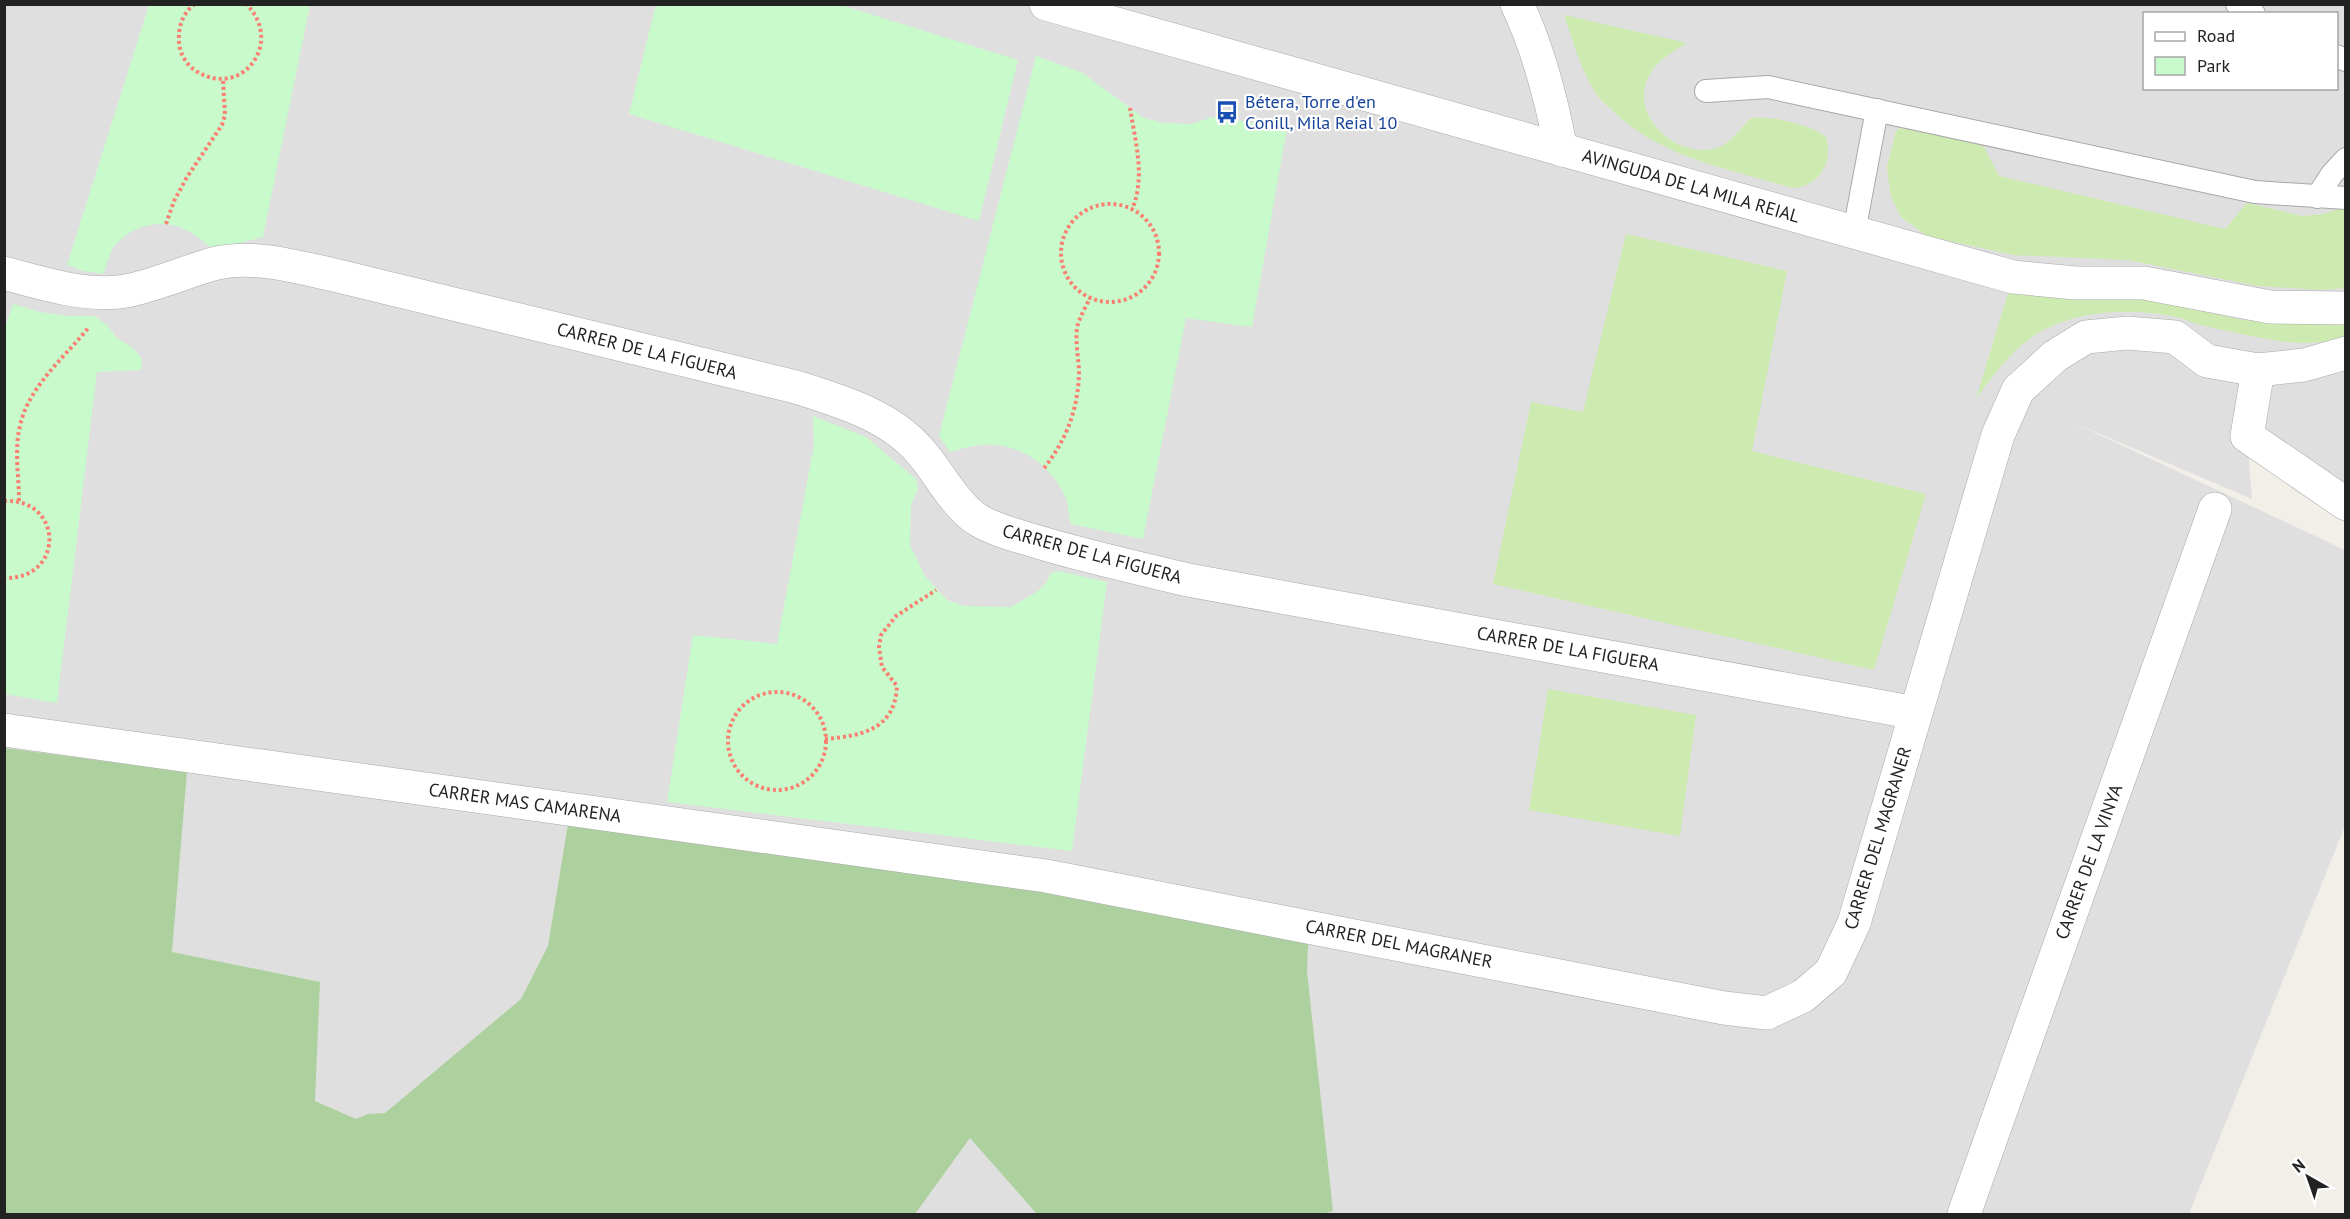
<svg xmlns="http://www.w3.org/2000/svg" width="2350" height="1219" font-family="'PT Sans',sans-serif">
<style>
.residential{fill:#e0dfdf;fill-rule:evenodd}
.grass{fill:#cdebb0}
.forest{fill:#add19e}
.park{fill:#c8facc}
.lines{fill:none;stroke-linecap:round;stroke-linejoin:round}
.lane-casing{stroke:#a9a9a9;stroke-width:24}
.street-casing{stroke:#a9a9a9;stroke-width:34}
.path{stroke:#fa8072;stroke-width:4;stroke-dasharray:3 3;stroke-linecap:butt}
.lane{stroke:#fff;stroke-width:22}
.street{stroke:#fff;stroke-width:33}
.labels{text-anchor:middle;stroke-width:4.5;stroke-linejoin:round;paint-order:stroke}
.transit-label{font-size:18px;fill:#164399;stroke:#fff;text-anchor:start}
.street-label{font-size:18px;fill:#222;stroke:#fff}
</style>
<rect width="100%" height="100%" fill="#f2efe9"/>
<path class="residential" d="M5 5H2345V504L2247 437 2252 499 2072 422 2345 550V826L2189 1214H5ZM2144 14H2336V88H2144Z"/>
<g class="grass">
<path d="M1564 15 1687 43C1672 53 1656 60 1649 76 1628 116 1677 160 1717 148 1731 144 1741 127 1751 118 1774 116 1807 123 1826 137 1834 161 1819 187 1792 188 1730 169 1661 158 1613 111 1608 106 1601 101 1597 95 1581 71 1573 42 1564 15Z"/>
<path d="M1901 128 1975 143 1984 147 1999 176 2225 229 2247 203 2303 216 2323 214 2345 207V288L2321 290 2258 286 2128 260 2013 255 1927 236 1901 217 1891 197 1887 167 1896 131Z"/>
<path d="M1626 234 1787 271 1752 451 1926 494 1874 670 1493 584 1531 402 1583 412Z"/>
<path d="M2009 290 2150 300 2243 320 2287 324 2345 321V337C2334 339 2321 343 2310 343 2278 344 2229 331 2197 324 2190 322 2183 318 2176 317 2134 308 2081 309 2042 331 2014 346 1994 374 1976 399Z"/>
<path d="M1548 689 1696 715 1680 836 1529 810Z"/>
</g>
<path class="forest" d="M5 748 187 772 172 952 320 982 315 1101 356 1119 368 1114 385 1113 521 999 548 946 568 824 920 866 1302 938 1308 944 1307 971 1333 1211 1322 1214H1037L970 1138 915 1214H5Z"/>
<g class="park">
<path d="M656 4 841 5 1018 60 979 221 629 114Z"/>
<path d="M149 5H310L263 237 213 250C204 242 194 233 182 228 159 218 128 227 114 247 109 255 106 265 104 274L83 271 67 265Z"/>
<path d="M1036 56 1081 72 1144 118 1163 123 1191 124 1213 117 1287 128 1252 327 1186 318 1143 539 1071 524C1068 515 1069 506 1065 496 1053 469 1026 448 997 445 981 443 965 448 950 452L939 436Z"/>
<path d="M13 304 40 312 67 316H94L107 325 117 338 133 348 142 359 141 370 97 372 57 703 5 694 4 331Z"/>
<path d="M813 416 866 437 916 479 918 489 911 505 910 545 925 576 947 600 964 606 1011 607 1038 591 1047 582 1051 573 1059 571 1107 582 1072 851 667 802 693 635 777 644 814 445Z"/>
</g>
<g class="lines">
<g class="lane-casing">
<g id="lane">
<path d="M2237 4 2254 14"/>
<path d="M2336 56 2346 60"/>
<path d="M1706 91 1768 87 2255 192 2346 198"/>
<path d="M2317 197 2332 174 2346 159"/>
<path d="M1854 232 1877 110"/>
</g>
</g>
<g class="street-casing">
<g id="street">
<path d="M1046 4 2013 277 2075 283H2144L2270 307 2346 308"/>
<path d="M1517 4C1538 48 1552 102 1561 150"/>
<path d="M4 273C39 283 90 298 126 291 157 285 186 271 217 263 255 255 293 266 330 274L796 387C840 401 889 415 920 451 938 471 955 506 978 520 996 531 1019 536 1038 542 1088 557 1138 568 1188 580L1916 713"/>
<path d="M2258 370 2247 436 2346 504"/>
<path d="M4 730 1046 876 1724 1008 1767 1013 1803 996 1831 972 1854 923 1998 435 2018 390 2055 356 2086 337 2127 333 2175 337 2207 361 2258 370 2304 365 2346 353"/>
<path d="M1964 1214 2215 509"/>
</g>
</g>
<g class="path">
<path d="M195 4C183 12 178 27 179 41 179 52 186 65 196 71 242 100 285 42 246 4"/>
<path d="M1130 108C1135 140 1146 178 1132 209"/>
<circle cx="1110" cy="253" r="49"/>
<path d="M166 224 174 201 187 177 222 125 225 115 223 79"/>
<path d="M1044 468C1066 441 1078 409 1079 374 1079 358 1074 339 1078 324 1081 315 1086 306 1090 298"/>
<path d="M4 501C64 498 65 580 4 578"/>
<path d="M19 501C19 477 14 450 20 426 28 387 65 357 89 327"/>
<circle cx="777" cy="741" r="49"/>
<path d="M825 739C861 736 895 730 897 686L882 667 879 647 881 635 896 616 936 590"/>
</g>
<use href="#lane" class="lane"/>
<use href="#street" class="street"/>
</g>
<defs>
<g id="bus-bare" transform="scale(1.8)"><path d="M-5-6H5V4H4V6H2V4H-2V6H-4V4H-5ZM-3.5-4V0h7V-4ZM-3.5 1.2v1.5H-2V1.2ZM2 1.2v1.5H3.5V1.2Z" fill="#1a4fb4" stroke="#fff" stroke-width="2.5" paint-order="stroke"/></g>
</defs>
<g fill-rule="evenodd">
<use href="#bus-bare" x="1227" y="112"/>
</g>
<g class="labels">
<g class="transit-label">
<text x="1245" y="108">Bétera, Torre d'en<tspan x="1245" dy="21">Conill, Mila Reial 10</tspan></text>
</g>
<g class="street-label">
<text transform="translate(1691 186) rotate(16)" y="6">AVINGUDA DE LA MILA REIAL</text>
<text transform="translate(647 351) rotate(14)" y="6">CARRER DE LA FIGUERA</text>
<text transform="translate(1092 554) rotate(15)" y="6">CARRER DE LA FIGUERA</text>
<text transform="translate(1568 649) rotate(10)" y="6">CARRER DE LA FIGUERA</text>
<text transform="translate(525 803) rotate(8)" y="6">CARRER MAS CAMARENA</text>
<text transform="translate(1878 838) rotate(-73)" y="6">CARRER DEL MAGRANER</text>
<text transform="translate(2089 862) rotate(-70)" y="6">CARRER DE LA VINYA</text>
<text transform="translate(1399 944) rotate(11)" y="6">CARRER DEL MAGRANER</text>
</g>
</g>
<rect width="2350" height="1219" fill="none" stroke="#222222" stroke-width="12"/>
<rect x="2143" y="12" width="195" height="78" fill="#ffffff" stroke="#a7a7a7" stroke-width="1.5"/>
<rect x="2155" y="32" width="30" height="9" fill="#ffffff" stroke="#a7a7a7" stroke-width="1.5"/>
<text x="2197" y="42" font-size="18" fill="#222222">Road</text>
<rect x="2155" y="57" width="30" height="18" fill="#c8facc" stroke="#a7a7a7" stroke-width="1.5"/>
<text x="2197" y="72" font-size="18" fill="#222222">Park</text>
<g transform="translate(2308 1177) rotate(320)" stroke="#ffffff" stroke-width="4.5" paint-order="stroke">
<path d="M0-4.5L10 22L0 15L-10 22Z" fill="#222222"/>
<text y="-9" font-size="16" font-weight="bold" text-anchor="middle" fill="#222222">N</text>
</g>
</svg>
